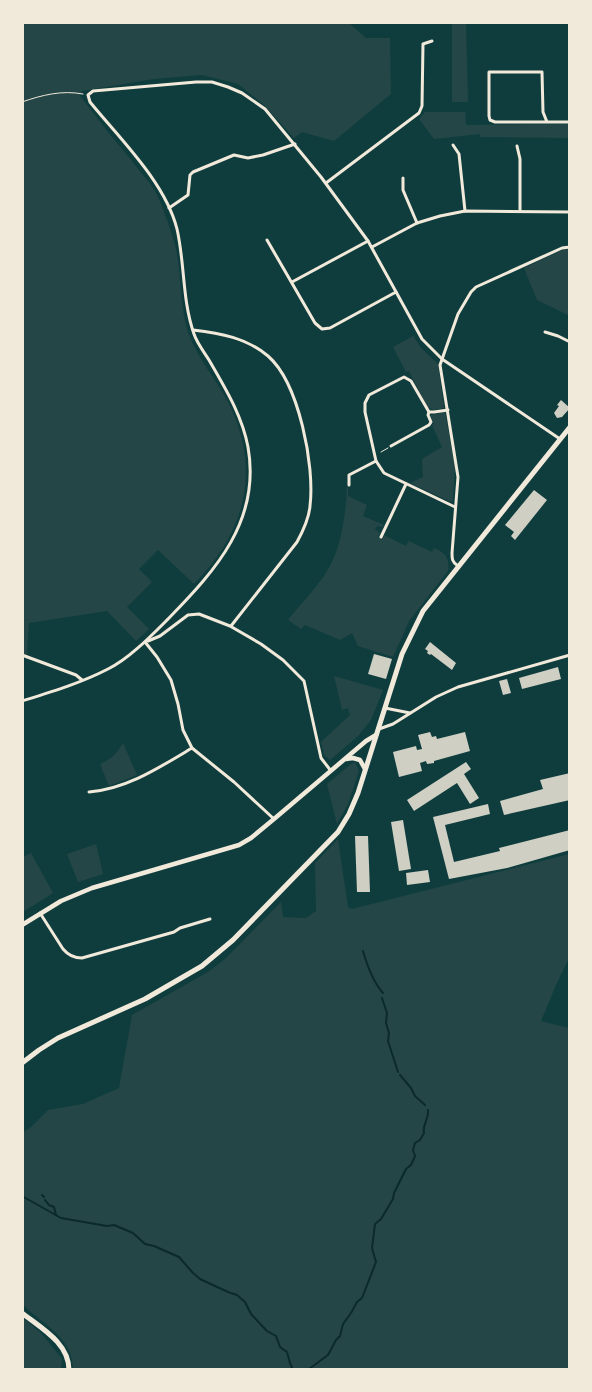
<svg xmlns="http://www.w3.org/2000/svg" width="592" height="1392" font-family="Quicksand,sans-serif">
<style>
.green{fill:#244646}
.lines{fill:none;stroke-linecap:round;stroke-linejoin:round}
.stream{stroke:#0a2a2b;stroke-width:2}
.building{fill:#cfcfc3}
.path{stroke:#f1e9da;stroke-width:1}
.minor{stroke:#f1e9da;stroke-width:3}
.tertiary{stroke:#f1e9da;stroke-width:4.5}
.secondary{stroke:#f1e9da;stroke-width:5}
</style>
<rect width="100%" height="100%" fill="#0f3d3e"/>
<g class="green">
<path d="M348 22 366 38H390L391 94 334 141 302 132 294 138 264 105 238 84 202 75 154 79 82 91 80 96C97 118 114 140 132 161 139 171 149 181 155 191 161 201 172 233 175 245 182 274 179 306 189 335 198 359 217 380 229 404 262 471 245 532 194 584L158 550 139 569 152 582 127 607 149 629 136 641 107 611 29 623 27 655 23 653V23Z"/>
<path d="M452 23H466L468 102H452Z"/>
<path d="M425 112H465L466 125 569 124V138L480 137V134L434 139 419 119Z"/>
<path d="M569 249 570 313 568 315 537 300 524 268 562 250Z"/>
<path d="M413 336 422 349 438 364 444 408 434 410 427 407 409 371 406 372 393 347Z"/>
<path d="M445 412 455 466 453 500 451 502 410 483 423 477 422 459 442 447 432 425 434 424 430 415Z"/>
<path d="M347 487H348V496L367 505 363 516 384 525 382 527 377 526 375 529 380 533 378 537 382 539 384 535 406 546 409 541 432 552 434 548C445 553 450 558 448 571L409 621 393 657 358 646 352 633 340 640 305 625 301 629 288 620C304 600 326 579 335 555 343 534 346 509 347 487Z"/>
<path d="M334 676 383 690 371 720 358 736 330 760 324 755 321 742 350 715 348 708 342 710Z"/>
<path d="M123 743 137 775 109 786 100 764C112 759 117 753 123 743Z"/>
<path d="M355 762 359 771 348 804 337 824 327 784 351 764Z"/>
<path d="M338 839 348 907 352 909 569 854V958L556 985 541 1021 569 1028V1369H73C73 1338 43 1324 23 1305L22 1267 24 1264 22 1259 23 1132 30 1128 48 1110 83 1104 119 1088 132 1015 208 972 225 959 281 902 283 917 306 918 316 911 315 863Z"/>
<path d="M96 844 103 874 78 882 67 854Z"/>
<path d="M31 853 53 893 23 912V857Z"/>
<path d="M23 1318 42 1334 62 1359 61 1369H23Z"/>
</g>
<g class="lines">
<g class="stream">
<path d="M363 951C367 965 373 982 383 993"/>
<path d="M382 998 387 1013 386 1023 389 1033 388 1041 398 1072"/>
<path d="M400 1075 411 1088 415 1096 425 1105"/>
<path d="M42 1195 44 1197"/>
<path d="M22 1196 61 1218 107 1226 114 1225 133 1233 145 1244 154 1246 179 1257 193 1273 200 1279 228 1292 237 1295 245 1302 251 1314 267 1331 276 1336 280 1347 287 1352 290 1363 293 1370"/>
<path d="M45 1200 49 1205 54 1207 56 1215"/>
<path d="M309 1369 328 1355 336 1340 340 1336 343 1324 351 1313 357 1302 362 1298 364 1293 376 1262 372 1248 375 1224 381 1219 393 1199 394 1193 406 1169 411 1165 415 1156 413 1150 415 1143 420 1140 424 1133C422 1124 429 1120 428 1110"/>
</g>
</g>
<g class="building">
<path d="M561 400 570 408 562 417 557 418 554 413 559 406 557 405Z"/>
<path d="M534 490 547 500 515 540 511 536 514 532 505 525Z"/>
<path d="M430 642 456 663 452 670 431 654 430 655 427 653 428 651 425 649Z"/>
<path d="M374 654 392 659 386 679 368 674Z"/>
<path d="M558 667 561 679 522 689 519 678Z"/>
<path d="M507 679 511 693 503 695 499 681Z"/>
<path d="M430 732 432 737 436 736 437 739 465 732 470 751 434 761V763L427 764 426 761 420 763 422 771 399 777 393 752 416 746 417 750 422 749 418 735Z"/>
<path d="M466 762 471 769 464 774 479 798 470 804 457 783 414 811 407 800Z"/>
<path d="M570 773V800L504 815 500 801 543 789 540 780Z"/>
<path d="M488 804 490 814 445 825 454 862 500 851 499 848 570 830V850L507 868 449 879 433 817Z"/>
<path d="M403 820 411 869 399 871 391 822Z"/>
<path d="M355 836H368L370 892H357Z"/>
<path d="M428 870 430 882 407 885 406 873Z"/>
</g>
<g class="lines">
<g class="path">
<path d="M22 102C42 95 62 90 83 94"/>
<path d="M381 452 388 448"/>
</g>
<g class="minor">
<path d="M547 122 543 112 542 72H489V116L490 120 495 122H570"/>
<path d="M453 145 459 154 465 211"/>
<path d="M517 146 520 159V211"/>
<path d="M403 178V190L417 223"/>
<path d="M326 183 419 113 422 106 423 44 432 41"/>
<path d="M169 208 188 195 190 175 193 172 234 155 248 158 263 155 295 144"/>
<path d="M267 240 315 323 322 329 330 328 396 292"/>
<path d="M372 247 417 223 440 216 465 211 570 212"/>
<path d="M292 282 368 241"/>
<path d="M193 330C220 333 247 338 268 356 299 383 315 466 310 506 309 519 303 531 297 542L231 626"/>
<path d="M545 332 558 336 570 342"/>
<path d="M448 410 434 412H429L411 381 404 377 369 395 365 403V412L376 461 384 473 455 507"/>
<path d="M391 446 429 425 431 422 428 415 429 412"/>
<path d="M349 485V475L376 461"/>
<path d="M381 537 406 484"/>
<path d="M458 566C452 562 452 559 452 553L458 477 440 365 458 314 471 292 476 287 562 248 570 247"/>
<path d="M148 641 160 636 188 615 199 614 230 626 261 644 283 660 304 681 321 758 331 771"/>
<path d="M145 642 157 657 171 680 178 704 183 730 192 748 234 782 274 819"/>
<path d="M22 655 76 675 82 680"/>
<path d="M22 701C51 692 81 683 108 669 129 659 152 635 169 618 216 570 261 520 248 447 242 415 225 388 209 360 204 352 197 343 194 334 182 300 185 264 177 229 165 182 120 139 90 102L88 95 93 91 196 82H212L228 87 242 93 265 109 321 177 368 241 422 339 442 359 560 439"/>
<path d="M385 708 410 713"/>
<path d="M379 729 393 724 436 697 458 687 570 655"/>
<path d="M89 792C127 789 160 767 192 748"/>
<path d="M40 913 63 949C68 955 73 958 82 958L174 932 180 928 210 919"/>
</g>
<g class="tertiary">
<path d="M346 759 353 758 360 760 365 769"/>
<path d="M22 925 61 901 92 888 239 845 251 838 274 819 366 741 376 735"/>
</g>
<g class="secondary">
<path d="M22 1063 39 1050 58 1038 145 999 202 966 233 940 338 832 349 814 358 793 402 654 423 611 570 427"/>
<path d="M22 1313C41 1328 69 1343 69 1370"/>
</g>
</g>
<rect width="592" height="1392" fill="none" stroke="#f1e9da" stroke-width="48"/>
</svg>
